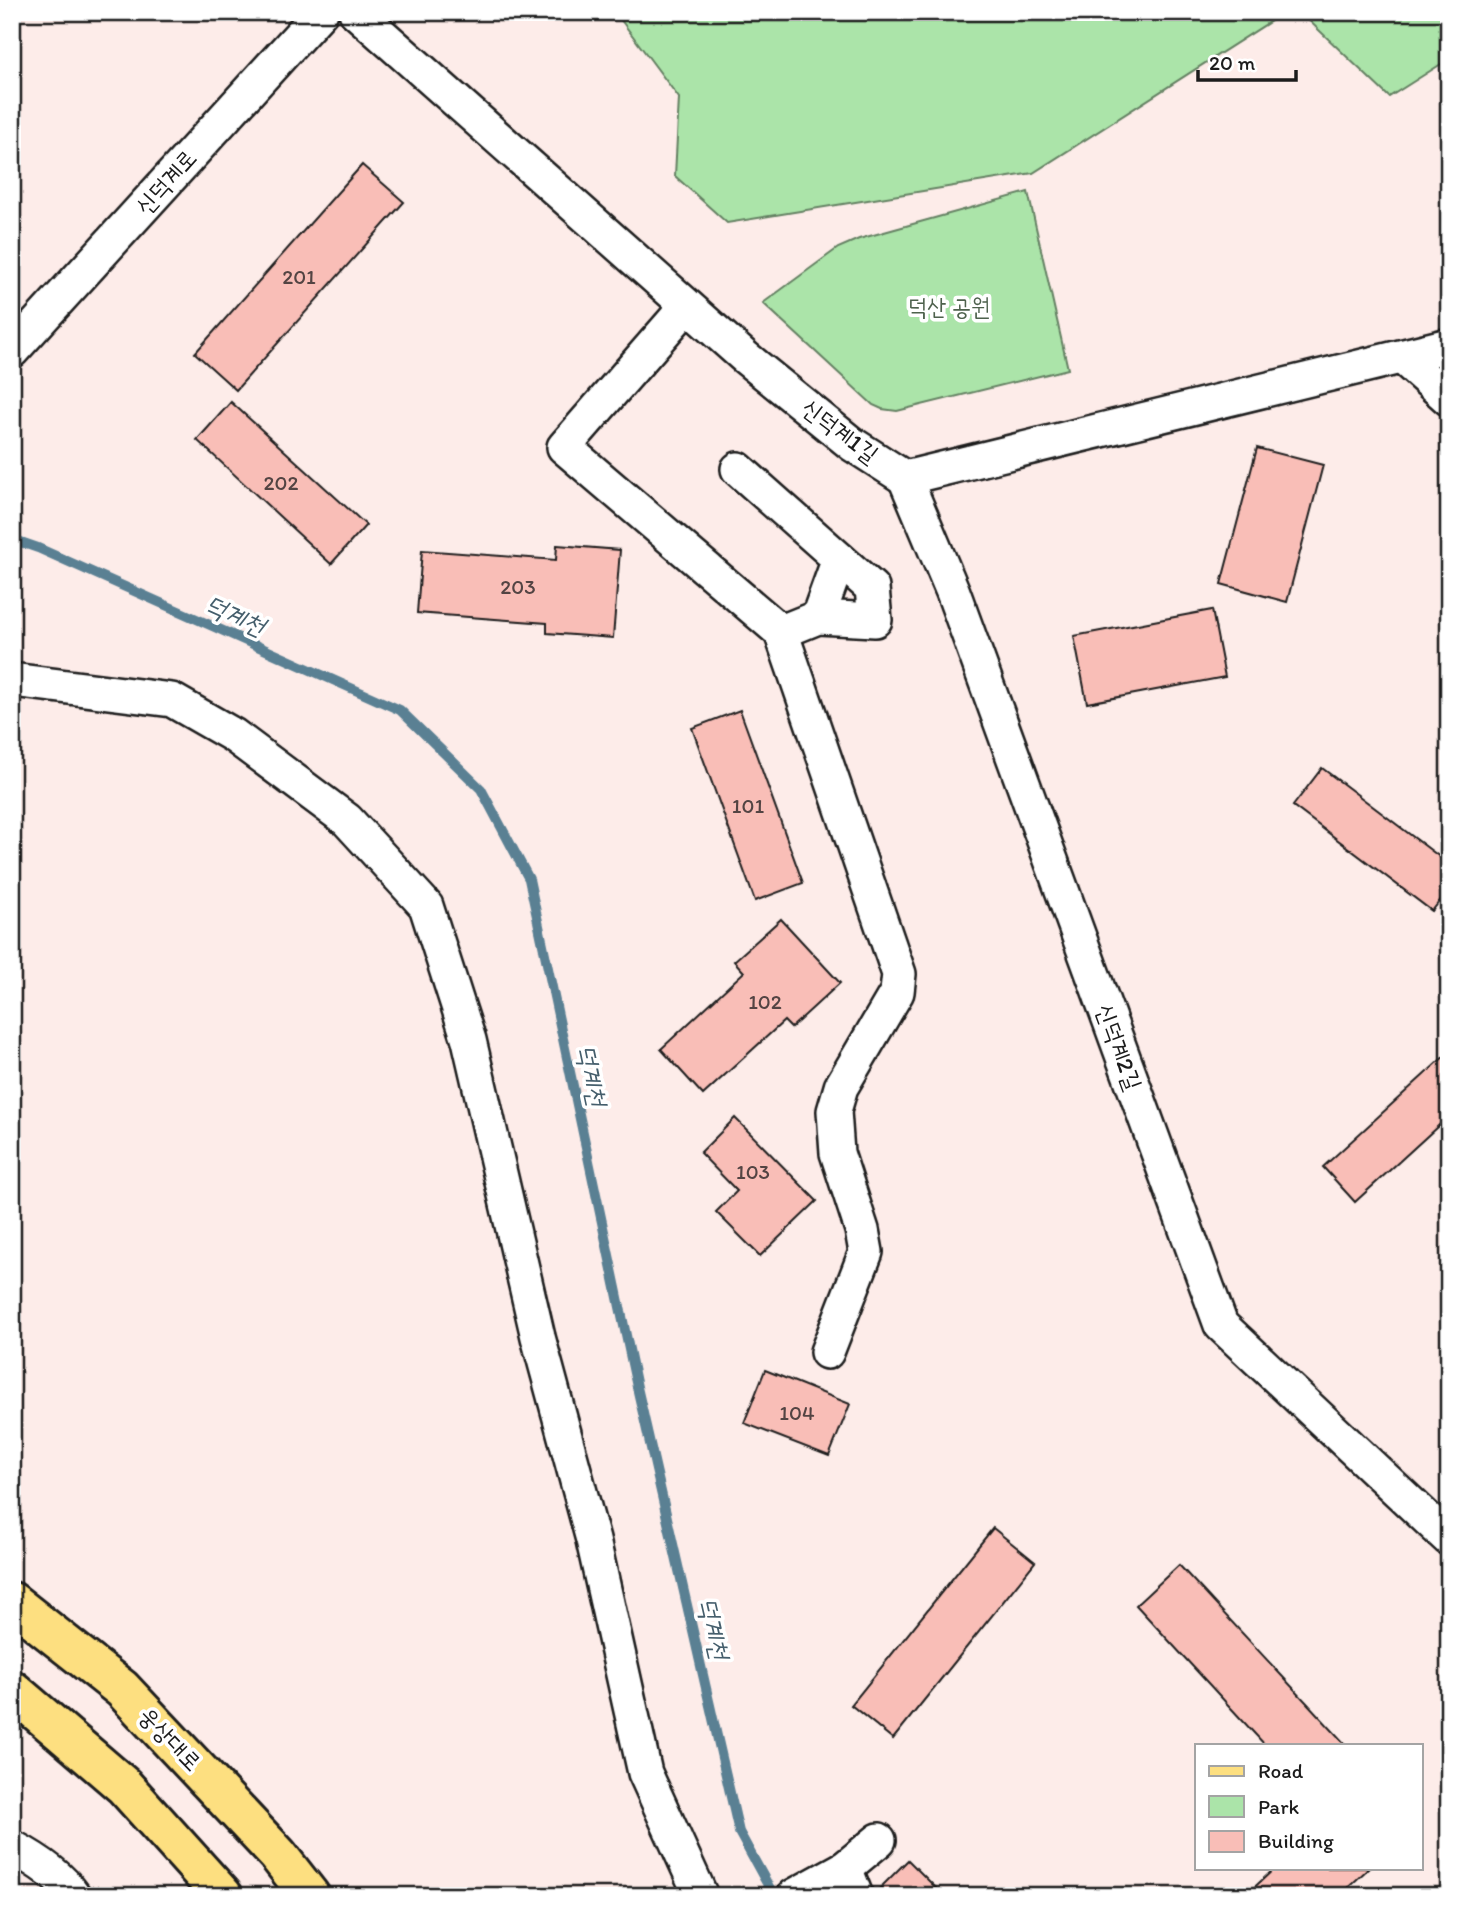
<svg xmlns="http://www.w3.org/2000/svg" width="1461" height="1908" font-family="Itim,'Poor Story',sans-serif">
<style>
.green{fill:#abe4a9;stroke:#648062;stroke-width:2}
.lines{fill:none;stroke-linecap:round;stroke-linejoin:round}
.stream{stroke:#5a8093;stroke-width:10}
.building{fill:#f9beb7;stroke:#1c1c1c;stroke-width:2}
.minor-casing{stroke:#1c1c1c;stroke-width:38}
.major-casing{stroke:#1c1c1c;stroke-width:44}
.minor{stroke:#fff;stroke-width:33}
.major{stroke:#fddf80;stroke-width:38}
.labels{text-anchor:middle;stroke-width:7;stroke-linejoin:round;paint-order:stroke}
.number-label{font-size:21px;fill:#534443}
.street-label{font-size:24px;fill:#1c1c1c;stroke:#fff}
.park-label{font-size:24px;fill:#4e624d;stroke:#fff}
.water-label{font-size:26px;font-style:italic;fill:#455e6c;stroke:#fff}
</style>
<rect width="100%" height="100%" fill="#fdece9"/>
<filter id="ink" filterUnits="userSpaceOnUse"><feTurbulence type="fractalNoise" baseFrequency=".0143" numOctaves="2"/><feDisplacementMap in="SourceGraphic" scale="14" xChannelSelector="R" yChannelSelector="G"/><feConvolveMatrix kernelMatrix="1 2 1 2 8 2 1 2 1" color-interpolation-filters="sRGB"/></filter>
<g filter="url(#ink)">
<g class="green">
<path d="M615 12H1285L1033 173 727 223 675 176 679 98Z"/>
<path d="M1300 12H1449V59L1389 97Z"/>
<path d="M1028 192 1068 369 897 411 882 409 873 405 763 303 838 248 859 239Z"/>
</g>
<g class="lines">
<path class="stream" d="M12 539 38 548 400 710 481 789 529 879 637 1387 739 1832 774 1896"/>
</g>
<g class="building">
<path d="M362 165 404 202 236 390 195 353Z"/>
<path d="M231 402 366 525 331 564 197 440Z"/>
<path d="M1257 448 1323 465 1287 602 1221 584Z"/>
<path d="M557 545 620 550 613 638 547 633V623L417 613 422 550 556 560Z"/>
<path d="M1212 610 1225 677 1087 703 1074 636Z"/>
<path d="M740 710 803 883 755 901 692 728Z"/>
<path d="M1322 768 1449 864V889L1432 911 1293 806Z"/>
<path d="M781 919 840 983 791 1028 784 1021 703 1095 661 1049 744 972 734 961Z"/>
<path d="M1449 1052V1116L1355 1202 1323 1167Z"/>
<path d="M735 1118 817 1201 760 1256 716 1212 737 1191 700 1153Z"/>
<path d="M765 1370 850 1404 829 1456 744 1423Z"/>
<path d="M993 1528 1035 1562 893 1739 851 1705Z"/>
<path d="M1179 1565 1346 1745H1265L1136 1605Z"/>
<path d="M908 1860 944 1896H872Z"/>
<path d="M1275 1868H1369L1339 1896H1245Z"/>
</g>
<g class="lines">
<g class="minor-casing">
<g id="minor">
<path d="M356 12 746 358 852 444 905 478 1449 345"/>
<path d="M686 307 564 447 781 632 818 617 875 620 872 588 738 469"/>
<path d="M12 351 321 12"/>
<path d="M1402 357 1449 399"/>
<path d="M905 478 953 592 1221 1325 1449 1539"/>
<path d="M818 617 839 559"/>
<path d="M781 632 899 974 897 992 841 1087 834 1111 837 1153 862 1230 866 1252 827 1352"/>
<path d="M12 680 172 700 233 735 347 820 426 906 469 1040 538 1337 593 1540 645 1773 701 1896"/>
<path d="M12 1847C35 1859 59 1874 74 1896"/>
<path d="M845 1868 856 1896"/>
<path d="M794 1896 845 1868 879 1840"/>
</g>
</g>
<g class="major-casing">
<g id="major">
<path d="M12 1602 122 1689 278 1855 310 1896"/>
<path d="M12 1690 124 1786 223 1896"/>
</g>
</g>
<use href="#minor" class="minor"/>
<use href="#major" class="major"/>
</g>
</g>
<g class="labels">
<g class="number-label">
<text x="299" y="284">201</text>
<text x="281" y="490">202</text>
<text x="518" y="594">203</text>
<text x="748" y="813">101</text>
<text x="765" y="1009">102</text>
<text x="753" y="1179">103</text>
<text x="797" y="1420">104</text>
</g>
<g class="street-label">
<text transform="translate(166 182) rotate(-48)" y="8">신덕계로</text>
<text transform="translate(840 431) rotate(37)" y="8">신덕계1길</text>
<text transform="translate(1119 1047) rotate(70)" y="8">신덕계2길</text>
<text transform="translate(170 1739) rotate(46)" y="8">웅상대로</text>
</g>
<g class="park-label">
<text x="949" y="315">덕산 공원</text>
</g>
<g class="water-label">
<text transform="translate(235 615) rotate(24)" y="9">덕계천</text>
<text transform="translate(592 1075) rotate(78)" y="9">덕계천</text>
<text transform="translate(714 1628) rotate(77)" y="9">덕계천</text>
</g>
</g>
<rect width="1461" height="1908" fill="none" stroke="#fff" stroke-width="42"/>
<rect x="21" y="21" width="1419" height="1866" fill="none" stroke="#1c1c1c" stroke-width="2.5" filter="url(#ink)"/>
<rect x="1195" y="1744" width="228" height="126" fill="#ffffff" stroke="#a4a4a4" stroke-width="2"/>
<rect x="1209" y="1766" width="35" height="10" fill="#fddf80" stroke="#a4a4a4" stroke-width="2"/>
<text x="1258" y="1778" font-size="21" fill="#1c1c1c">Road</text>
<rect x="1209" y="1796" width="35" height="21" fill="#abe4a9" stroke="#a4a4a4" stroke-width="2"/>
<text x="1258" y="1814" font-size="21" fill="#1c1c1c">Park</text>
<rect x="1209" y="1831" width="35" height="21" fill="#f9beb7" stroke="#a4a4a4" stroke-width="2"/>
<text x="1258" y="1848" font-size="21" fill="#1c1c1c">Building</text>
<path d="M1198 70v10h98v-10" fill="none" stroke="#1c1c1c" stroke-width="3.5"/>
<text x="1209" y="70" font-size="21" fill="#1c1c1c" stroke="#ffffff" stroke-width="5" paint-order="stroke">20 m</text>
</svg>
